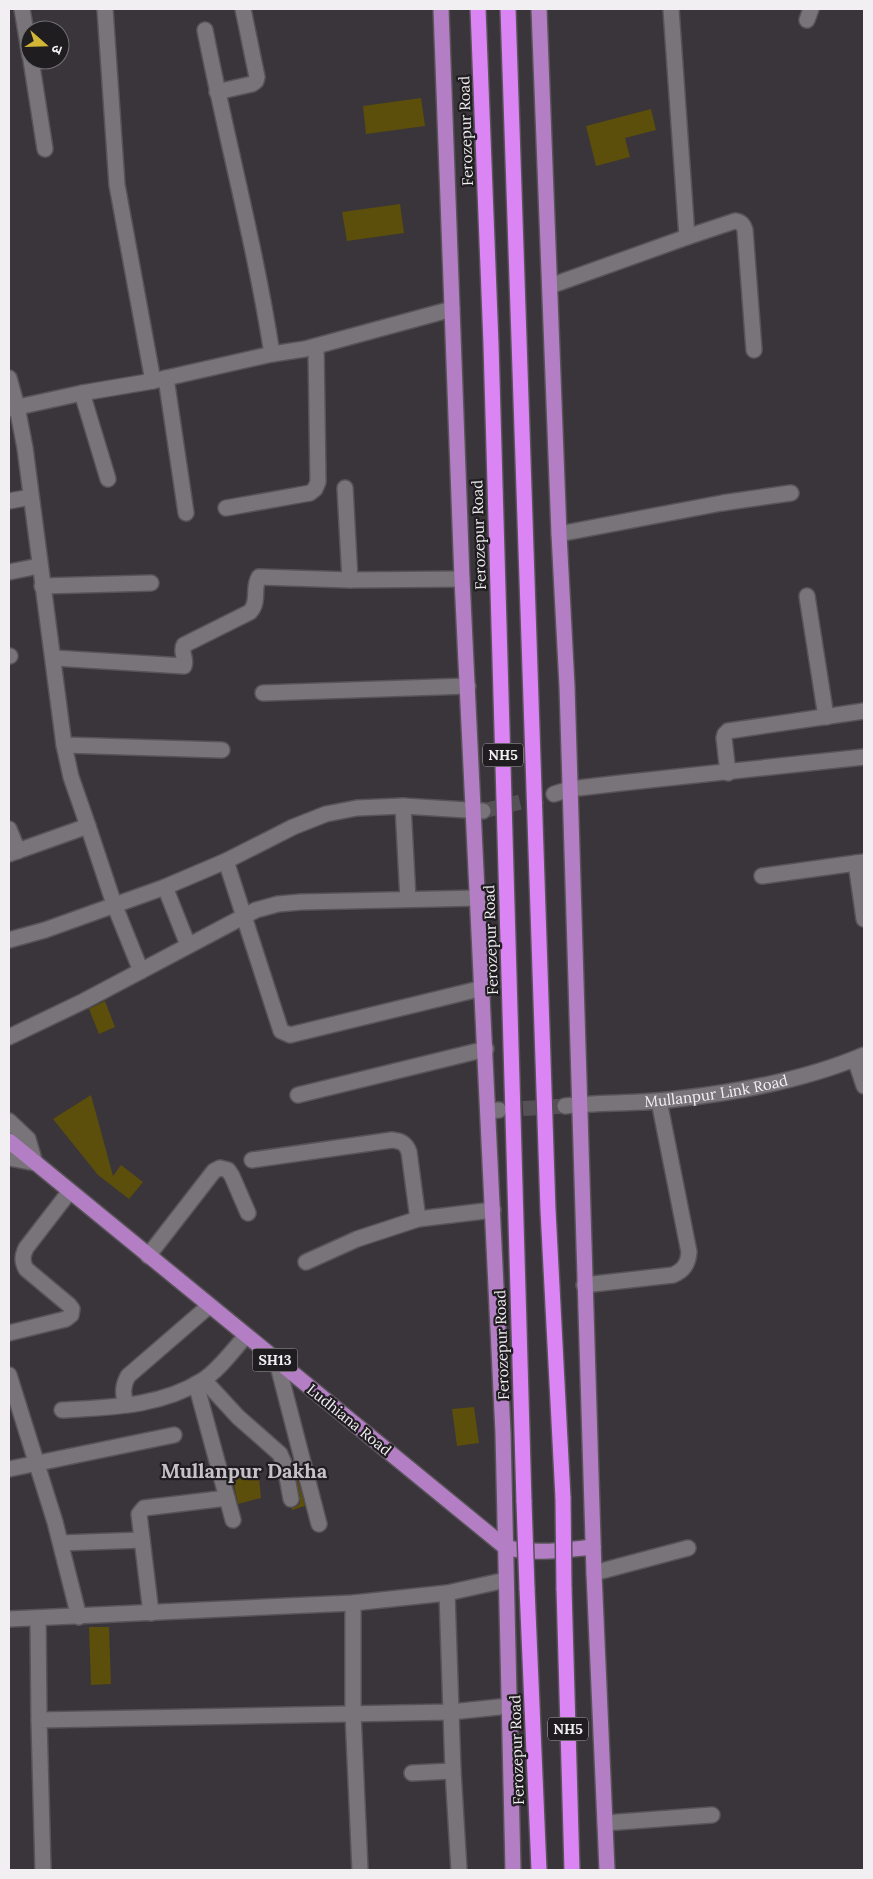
<svg xmlns="http://www.w3.org/2000/svg" width="873" height="1879" font-family="Lora,'Noto Sans Devanagari',serif">
<style>
.building{fill:#5c4e0b}
.lines{fill:none;stroke-linecap:round;stroke-linejoin:round}
.minor-tunnel{stroke:#555156;stroke-width:15;stroke-dasharray:15 8;stroke-linecap:butt}
.minor-casing{stroke:#575358;stroke-width:18}
.major-casing{stroke:#575358;stroke-width:18}
.highway-casing{stroke:#575358;stroke-width:18}
.minor{stroke:#78747a;stroke-width:15}
.major{stroke:#b37ec3;stroke-width:15}
.highway{stroke:#db84f4;stroke-width:15}
.highway-bridge-casing{stroke:#575358;stroke-width:18;stroke-linecap:butt}
.highway-bridge{stroke:#db84f4;stroke-width:15}
.labels{text-anchor:middle;stroke-width:4.5;stroke-linejoin:round;paint-order:stroke}
.shield{fill:#1f1d20;stroke:#b3b0b4;stroke-width:1}
.shield-label{font-size:14px;font-weight:bold;fill:#f2eff3}
.street-label{font-size:15px;fill:#f2eff3;stroke:#1f1d20}
.district-label{font-size:20px;font-weight:bold;fill:#c7c2c9;stroke:#1f1d20}
</style>
<rect width="100%" height="100%" fill="#39353a"/>
<g class="building">
<path d="M421 98 425 126 366 134 363 106Z"/>
<path d="M651 109 656 130 625 138 630 157 596 166 586 126Z"/>
<path d="M400 204 404 233 347 241 342 212Z"/>
<path d="M105 1001 115 1027 99 1034 89 1009Z"/>
<path d="M91 1095 113 1176 121 1165 143 1182 129 1199 98 1175 53 1119Z"/>
<path d="M474 1407 479 1443 457 1446 452 1409Z"/>
<path d="M258 1468 261 1498 238 1504 232 1475Z"/>
<path d="M295 1469 305 1506 292 1510V1508L297 1506 300 1503V1498Z"/>
<path d="M89 1627H109L111 1684 91 1685Z"/>
</g>
<g class="lines">
<g class="minor-tunnel">
<path d="M483 811 554 794"/>
<path d="M500 1110 565 1106"/>
</g>
<g class="minor-casing">
<g id="minor">
<path d="M22 9 30 56"/>
<path d="M105 9 117 185 153 381"/>
<path d="M671 9 687 237"/>
<path d="M807 20 811 9"/>
<path d="M205 30C226 138 255 244 272 354"/>
<path d="M31 60 45 149"/>
<path d="M217 92 252 84 256 81 257 77 243 9"/>
<path d="M550 286 687 237 735 221C741 222 743 224 745 230L754 350"/>
<path d="M9 378 17 407 25 448 64 745 71 777 88 826 9 854"/>
<path d="M166 378 186 513"/>
<path d="M82 393 108 479"/>
<path d="M9 409 82 393 153 381 272 354 305 349 452 309"/>
<path d="M345 488 350 580"/>
<path d="M9 501 31 497"/>
<path d="M226 508 310 493 315 489 318 482 316 346"/>
<path d="M559 534 722 503 791 493"/>
<path d="M9 572 39 566"/>
<path d="M42 586 151 583"/>
<path d="M807 596 826 717"/>
<path d="M9 656H10"/>
<path d="M54 658 184 666C187 659 180 652 184 645L250 612C260 601 252 588 259 577L350 580 462 579"/>
<path d="M263 693 468 686"/>
<path d="M64 745 222 750"/>
<path d="M728 773 724 738 725 734 728 731 864 711"/>
<path d="M554 794 570 789 621 783 864 757"/>
<path d="M403 806 408 899"/>
<path d="M88 826 114 904 141 971"/>
<path d="M9 829 18 851"/>
<path d="M226 861 281 1031 290 1035 483 988"/>
<path d="M864 862 856 863 864 919"/>
<path d="M762 876 856 863"/>
<path d="M165 887 188 945"/>
<path d="M9 940 45 930 165 887 226 861 293 827 326 814 357 808 403 806 483 811"/>
<path d="M9 1037 84 1001 256 910 278 904 301 902 479 898"/>
<path d="M855 1059 864 1086"/>
<path d="M298 1095 486 1049"/>
<path id="s1" d="M565 1106C602 1102 639 1104 676 1099 740 1092 805 1080 864 1055"/>
<path d="M489 1111 499 1110"/>
<path d="M9 1121 28 1139 35 1163 9 1158"/>
<path d="M252 1160 392 1140C401 1141 406 1143 409 1152L418 1219"/>
<path d="M148 1256 214 1171 220 1168 228 1170 232 1176 248 1213"/>
<path d="M306 1262 357 1239 418 1219 493 1210"/>
<path d="M584 1285 673 1275C684 1270 688 1264 689 1252L659 1101"/>
<path d="M9 1333 66 1319 71 1315 72 1309 69 1305 26 1269C22 1261 22 1257 26 1248L70 1191"/>
<path d="M277 1362 319 1524"/>
<path d="M9 1375 55 1522 79 1617"/>
<path d="M204 1380 238 1417 280 1454 285 1466 291 1499"/>
<path d="M196 1384 233 1520"/>
<path d="M126 1405C123 1394 122 1387 128 1376L209 1306"/>
<path d="M62 1410C110 1407 160 1407 203 1380 219 1370 232 1351 246 1336"/>
<path d="M9 1469 174 1435"/>
<path d="M61 1543 142 1540"/>
<path d="M594 1573 688 1548"/>
<path d="M353 1603V1713L360 1870"/>
<path d="M151 1613 139 1514 144 1508 227 1498"/>
<path d="M38 1618 39 1720"/>
<path d="M9 1619 353 1603 447 1593 506 1580"/>
<path d="M453 1771 459 1870"/>
<path d="M412 1773 453 1771 447 1593"/>
<path d="M605 1823 712 1815"/>
<path d="M43 1870 39 1720 451 1712 509 1706"/>
</g>
</g>
<g class="major-casing">
<g id="major">
<path d="M441 9 462 579 503 1433 513 1870"/>
<path d="M539 9 559 534 567 686 594 1573 607 1870"/>
<path d="M9 1141 505 1547C535 1555 563 1550 593 1547"/>
</g>
</g>
<g class="highway-casing">
<g id="highway">
<path d="M478 9 491 344 524 1502"/>
<path d="M508 9 548 1210 563 1498"/>
<path d="M527 1588 539 1870"/>
<path d="M564 1588 572 1870"/>
</g>
</g>
<use href="#minor" class="minor"/>
<use href="#major" class="major"/>
<use href="#highway" class="highway"/>
<g class="highway-bridge-casing">
<g id="highway-bridge">
<path d="M563 1498 564 1588"/>
<path d="M524 1502 527 1588"/>
</g>
</g>
<use href="#highway-bridge" class="highway-bridge"/>
</g>
<g class="labels">
<g class="shield">
<rect x="483" y="743.5" width="40" height="23" rx="4"/>
<rect x="252.5" y="1348.5" width="45" height="23" rx="4"/>
<rect x="548" y="1717.5" width="40" height="23" rx="4"/>
</g>
<g class="shield-label">
<text x="503" y="760">NH5</text>
<text x="275" y="1365">SH13</text>
<text x="568" y="1734">NH5</text>
</g>
<g class="street-label">
<text transform="translate(466 131) rotate(-92)" y="5">Ferozepur Road</text>
<text transform="translate(479 535) rotate(-92)" y="5">Ferozepur Road</text>
<text transform="translate(491 940) rotate(-92)" y="5">Ferozepur Road</text>
<text dy="5" stroke="none"><textPath href="#s1" startOffset="152">Mullanpur Link Road</textPath></text>
<text transform="translate(502 1345) rotate(-92)" y="5">Ferozepur Road</text>
<text transform="translate(349 1420) rotate(39)" y="5">Ludhiana Road</text>
<text transform="translate(517 1750) rotate(-92)" y="5">Ferozepur Road</text>
</g>
<g class="district-label">
<text x="244" y="1478">Mullanpur Dakha</text>
</g>
</g>
<rect width="873" height="1879" fill="none" stroke="#f2eff3" stroke-width="20"/>
<g transform="translate(45 45) rotate(110)"><circle r="24" fill="#1f1d20" stroke="#737174"/>
<path d="M0-4L9 19L0 12L-9 19Z" fill="#d3b635"/>
<text y="-8" font-size="14" font-weight="bold" text-anchor="middle" fill="#f2eff3">उ</text>
</g>
</svg>
